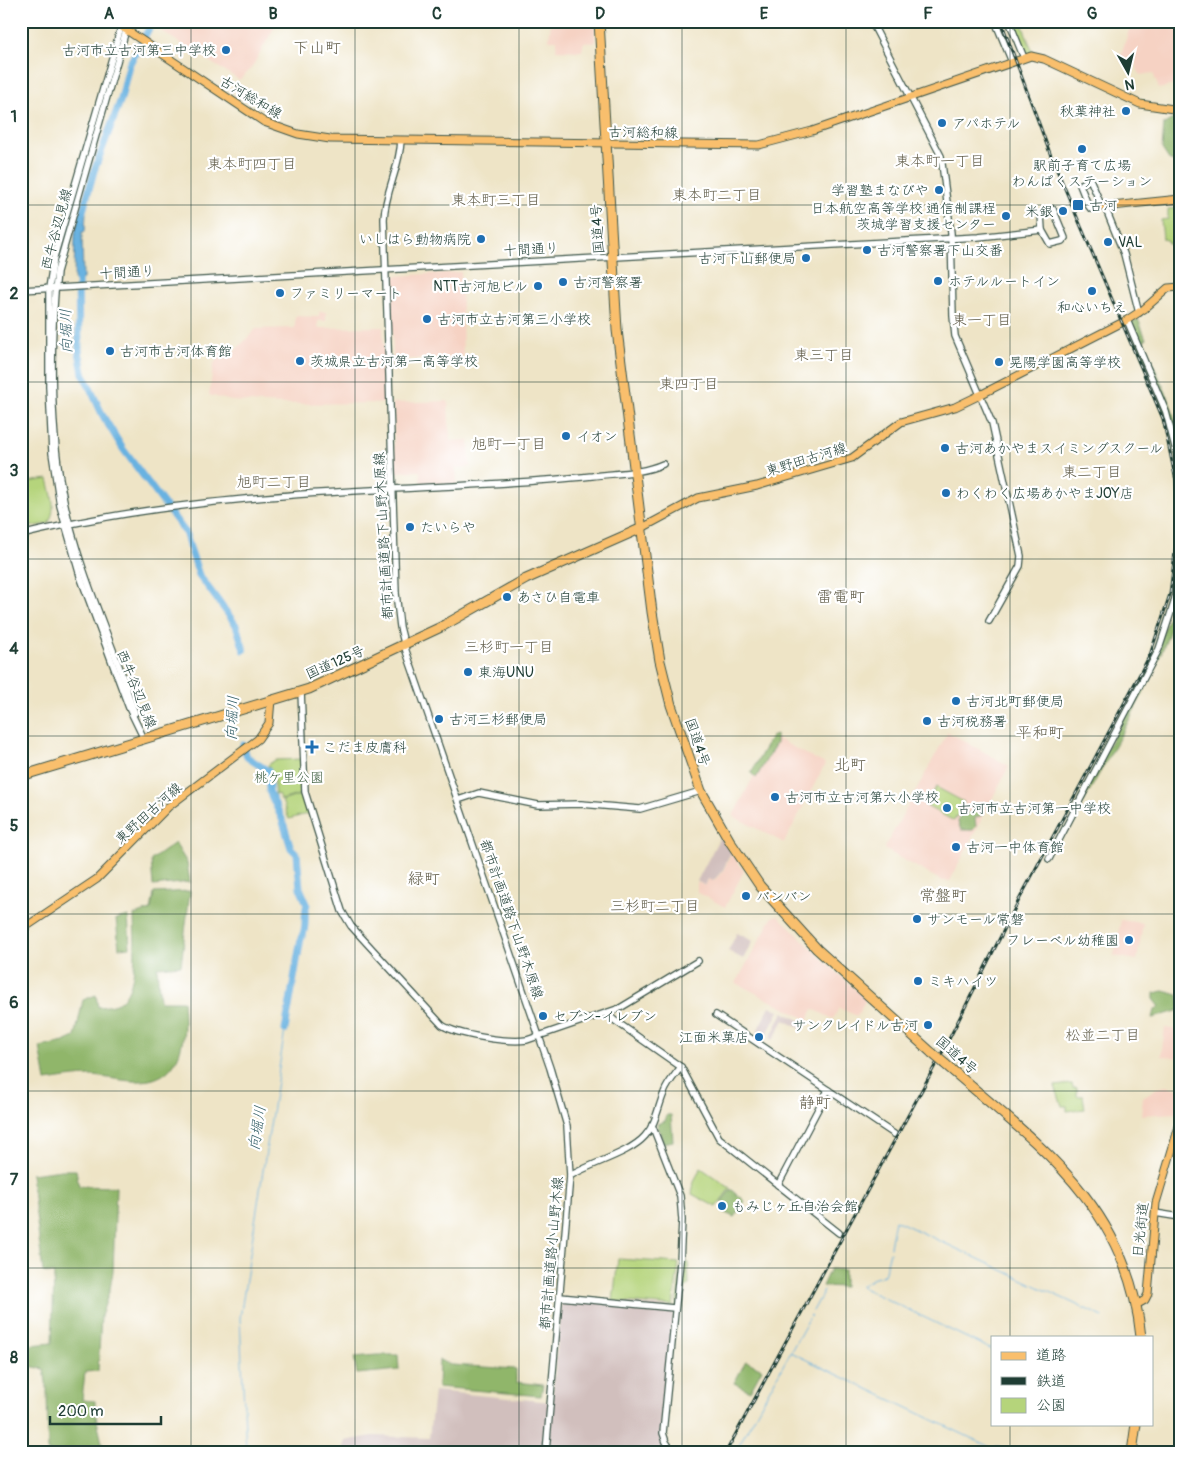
<svg xmlns="http://www.w3.org/2000/svg" width="1201" height="1473" font-family="Pangolin,'Klee One',sans-serif">
<style>
.built{fill:#f6d2c3}
.industrial{fill:#d1bfbd}
.green{fill:#b5d47b;stroke:#6a8858}
.forest{fill:#90b66b;stroke:#587a50}
.water{fill:#69b2e1;stroke:#44788a}
.lines{fill:none;stroke-linecap:round;stroke-linejoin:round}
.stream{stroke:#69b2e1;stroke-width:1}
.river{stroke:#69b2e1;stroke-width:7}
.minor-casing{stroke:#3e564a;stroke-width:8}
.major-casing{stroke:#3e564a;stroke-width:9}
.highway-casing{stroke:#3e564a;stroke-width:11}
.minor{stroke:#fff;stroke-width:5.5}
.major{stroke:#f9bf6d;stroke-width:7}
.highway{stroke:#f9bf6d;stroke-width:9}
.rail-casing{stroke:#1f3d34;stroke-width:3}
.rail{stroke:#fff;stroke-width:1;stroke-dasharray:4;stroke-linecap:butt}
.highway-bridge-casing{stroke:#3e564a;stroke-width:11;stroke-linecap:butt}
.highway-bridge{stroke:#f9bf6d;stroke-width:9}
.grid{fill:none;stroke:#1f3d34;stroke-width:1;stroke-opacity:0.55}
.poi-dot{fill:#1f6fb2;stroke:#fff;stroke-width:2}
.labels{text-anchor:middle;stroke-width:4.5;stroke-linejoin:round;paint-order:stroke}
.poi-label{font-size:14px;fill:#1f3d34;stroke:#fff;text-anchor:start}
.street-label{font-size:14px;fill:#1f3d34;stroke:#fff}
.park-label{font-size:14px;fill:#446346;stroke:#fff}
.neighbourhood-label{font-size:15px;fill:#65614e;stroke:#fff}
.water-label{font-size:15px;font-style:italic;fill:#356068;stroke:#fff}
.quarter-label{font-size:16px;fill:#65614e;stroke:#fff}
.neatline{fill:none;stroke:#1f3d34;stroke-width:2}
.grid-label{font-size:16px;text-anchor:middle;font-weight:bold;fill:#1f3d34}
</style>
<rect width="100%" height="100%" fill="#fff"/>
<filter id="ink" filterUnits="userSpaceOnUse"><feTurbulence type="fractalNoise" baseFrequency=".02" numOctaves="2"/><feDisplacementMap in="SourceGraphic" scale="10" xChannelSelector="R" yChannelSelector="G"/><feConvolveMatrix kernelMatrix="1 2 1 2 8 2 1 2 1" color-interpolation-filters="sRGB"/></filter>
<filter id="wash" filterUnits="userSpaceOnUse"><feTurbulence type="fractalNoise" baseFrequency=".0096" numOctaves="4" result="noise"/><feDisplacementMap in="SourceGraphic" scale="20" xChannelSelector="R" yChannelSelector="G"/><feGaussianBlur stdDeviation="1.12" result="paint"/><feColorMatrix in="noise" values="0 0 0 0 0 0 0 0 0 0 0 0 0 0 0 0 0 1.4 0 .05"/><feComposite in="paint" operator="in"/></filter>
<g filter="url(#wash)">
<rect width="100%" height="100%" fill="#eee4c6"/>
<g class="built">
<path d="M166 21H278L251 69 239 80 161 31Z"/>
<path d="M551 21H595V43L584 42 582 51 556 50 557 40H549Z"/>
<path d="M1132 21H1180V83L1159 89 1153 73 1140 75 1133 58 1119 60Z"/>
<path d="M461 272 463 357 393 360 391 280 394 276Z"/>
<path d="M319 312H326V321H318V328L383 327 386 403 281 404 231 401 209 395 213 367 220 351 231 355 256 329 295 328V316L319 317Z"/>
<path d="M448 401 450 441 469 440 470 467 456 468 457 485 421 486 420 471 395 472 393 403Z"/>
<path d="M948 732 1009 766 950 881H942L884 849Z"/>
<path d="M774 737 825 764 784 843 733 816Z"/>
<path d="M732 853 744 871 725 907 697 892V882L705 886 709 879 714 881 723 871Z"/>
<path d="M773 916H778L790 927 820 957 866 999 857 1016 839 1008 833 1019 813 1009 808 1020 736 983Z"/>
<path d="M1121 920 1143 923 1137 960 1114 956Z"/>
<path d="M1165 1028 1180 1030V1058L1161 1056Z"/>
<path d="M1167 1086 1180 1089 1179 1113 1141 1115 1143 1097 1157 1088Z"/>
</g>
<g class="industrial">
<path d="M721 835 731 852 723 870 713 881 708 879 705 886 697 881Z"/>
<path d="M737 933 753 941 743 959 728 951Z"/>
<path d="M770 1006 779 1011 766 1036 757 1031Z"/>
<path d="M783 1012 805 1023 802 1029 784 1020 773 1040 770 1038Z"/>
<path d="M562 1297 674 1308 664 1440 666 1452H344V1441L373 1436 429 1438 434 1391 552 1402Z"/>
</g>
<g class="green">
<path d="M1012 21H1021L1033 53 1025 55Z"/>
<path d="M1178 208 1180 244H1168L1167 240 1163 239 1161 220 1168 219V209Z"/>
<path d="M48 479C52 496 57 509 48 524L21 528V483Z"/>
<path d="M303 759 304 793 281 800 278 794 275 795 273 775 268 765 275 760Z"/>
<path d="M936 787 964 802 954 821 926 806Z"/>
<path d="M303 794 310 813 289 819 282 801Z"/>
<path d="M1072 1084 1073 1088H1077V1096H1083L1085 1109 1067 1111V1106H1062L1055 1086Z"/>
<path d="M701 1168 730 1188 716 1207 692 1194 694 1181Z"/>
<path d="M618 1259 679 1263 673 1306 613 1301Z"/>
<path d="M682 1262 688 1263 689 1285 685 1288 683 1308H676Z"/>
</g>
<g class="forest">
<path d="M1173 119 1180 125 1179 163 1170 161 1162 149 1164 124Z"/>
<path d="M1138 319 1146 339 1143 342 1168 397 1180 436V466L1175 442 1130 323Z"/>
<path d="M1178 601C1164 666 1115 744 1083 803L1078 802 1144 679 1174 603Z"/>
<path d="M776 735V743L756 778 751 773 771 737Z"/>
<path d="M977 808 983 810 982 815 975 818 976 827 973 830H961L958 822 960 813H971Z"/>
<path d="M175 843 187 863 190 882 153 886 151 860Z"/>
<path d="M190 891 181 965 157 967 160 1001H183C186 1033 185 1079 141 1081 125 1082 108 1077 92 1076 76 1076 61 1079 46 1081L40 1047 64 1042 75 1037 83 1000 96 995 98 1007C106 1006 115 1006 121 1001 140 983 134 938 134 915L151 910 154 893Z"/>
<path d="M128 916 130 947 119 948 116 919Z"/>
<path d="M1164 991 1178 995 1180 1010 1153 1018 1155 1010 1160 1007 1154 999V993Z"/>
<path d="M667 1115H671L673 1141 663 1143 657 1124 665 1121Z"/>
<path d="M62 1170H76L79 1186 116 1187 113 1271 110 1289 101 1316 98 1371 85 1372 82 1400 95 1401V1412L104 1452H48L47 1389 44 1369 29 1366 31 1345 52 1343 54 1274 43 1272 31 1174Z"/>
<path d="M731 1189 745 1201 734 1217 723 1212 727 1205 721 1202Z"/>
<path d="M830 1269 844 1270V1287L822 1286Z"/>
<path d="M377 1355H398L399 1370 357 1374 354 1357Z"/>
<path d="M439 1360 452 1365 516 1369V1382L543 1385 541 1396 438 1387Z"/>
<path d="M746 1361 762 1369 750 1391 734 1383Z"/>
</g>
<path class="water" d="M83 209 86 213 85 232H82L83 279 74 280 75 233 80 210Z"/>
<g class="lines">
<g class="stream">
<path d="M890 1247 895 1220 1103 1317"/>
<path d="M861 1286 872 1279 884 1275 890 1252"/>
<path d="M861 1287 992 1350"/>
<path d="M813 1311 824 1291"/>
<path d="M790 1352 994 1449 996 1446 1008 1452"/>
<path d="M246 1452 240 1318 285 1030"/>
<path d="M735 1452 811 1315"/>
</g>
<g class="river">
<path d="M81 218 94 171 121 99 129 65 153 21"/>
<path d="M78 271 79 351 83 373 103 416 123 449 185 532 199 575 236 625 244 650"/>
<path d="M243 745 247 757 268 771 269 791 282 819 291 848 297 854 300 888 307 904C303 915 308 928 301 938L285 1030"/>
</g>
</g>
</g>
<g filter="url(#ink)">
<g class="lines">
<g class="minor-casing">
<g id="minor">
<path d="M871 21 941 156 951 233 953 316 955 336 992 423 1021 556 1020 566 989 621"/>
<path d="M995 21 1012 62"/>
<path d="M1009 21 1024 58"/>
<path d="M121 27 54 257 49 288V386L52 453 60 506 80 576 129 708 144 739"/>
<path d="M126 30 57 272C50 336 50 422 61 485 72 548 97 607 119 666 125 682 129 698 135 713"/>
<path d="M401 140C400 168 385 191 384 219L396 593 400 627 406 651 550 1068 567 1126 570 1176 546 1452"/>
<path d="M1090 179 1102 207 1091 209 1088 205 1080 185Z"/>
<path d="M1105 207 1124 254 1139 313"/>
<path d="M1053 209 1065 238 1062 241 1050 244 1042 230 1041 214Z"/>
<path d="M21 290 978 237 1042 230"/>
<path d="M1127 320 1166 412 1180 466"/>
<path d="M21 535C143 505 267 495 392 489 459 486 525 483 592 476 615 473 641 474 663 464"/>
<path d="M301 691 305 792 342 911 351 926 442 1025C457 1035 508 1043 527 1040L620 1008 698 961"/>
<path d="M458 800 479 793 538 805 581 804 640 809 701 791"/>
<path d="M1049 859 1159 649 1174 603 1180 576"/>
<path d="M607 1013 614 1020 681 1067 719 1138 839 1233"/>
<path d="M716 1015 894 1134"/>
<path d="M652 1125 680 1196 682 1220 680 1262 663 1433 666 1442 673 1452"/>
<path d="M570 1176C593 1162 629 1154 645 1136 656 1124 658 1107 664 1093 667 1084 675 1075 681 1067"/>
<path d="M778 1185 828 1090"/>
<path d="M1155 1213 1180 1217"/>
<path d="M560 1297 674 1308"/>
</g>
</g>
<g class="major-casing">
<g id="major">
<path d="M113 21 264 122 298 134 330 139 759 145 812 131 1031 56 1044 59 1140 104 1180 110"/>
<path d="M1102 207 1180 199"/>
<path d="M642 528 698 498 757 486 852 458 901 422 955 407 980 395 1127 320 1144 309 1168 288 1180 287"/>
<path d="M21 930 97 879 168 807 258 739 269 723 271 700"/>
<path d="M1136 1305 1145 1300 1148 1294 1156 1203 1180 1123"/>
</g>
</g>
<g class="highway-casing">
<g id="highway">
<path d="M599 21 617 330 652 612 660 661 671 705 701 791 731 843 760 886 817 949 932 1053"/>
<path d="M21 776 309 689 441 627 526 579 642 528"/>
<path d="M945 1064C1037 1144 1128 1205 1141 1337"/>
<path d="M1132 1452 1136 1424"/>
</g>
</g>
<use href="#minor" class="minor"/>
<use href="#major" class="major"/>
<use href="#highway" class="highway"/>
<g class="rail-casing">
<path id="rail" d="M726 1452 944 1049 1019 900 1150 655 1170 594 1178 527 1176 481 1163 419 1051 156 1001 21"/>
</g>
<use href="#rail" class="rail"/>
<g class="highway-bridge-casing">
<path id="highway-bridge" d="M932 1053 945 1064"/>
</g>
<use href="#highway-bridge" class="highway-bridge"/>
</g>
</g>
<path class="grid" d="M191 21V1452M355 21V1452M519 21V1452M682 21V1452M846 21V1452M1010 21V1337M21 205H1180M21 382H1180M21 559H1180M21 736H1180M21 914H1180M21 1091H1180M21 1268H1180M1010 1424V1452"/>
<g class="poi-dot">
<circle cx="226" cy="50" r="5"/>
<circle cx="1126" cy="111" r="5"/>
<circle cx="942" cy="123" r="5"/>
<circle cx="1082" cy="149" r="5"/>
<circle cx="939" cy="190" r="5"/>
<rect x="1072" y="199" width="12" height="12" rx="2.5"/>
<circle cx="1063" cy="211" r="5"/>
<circle cx="1006" cy="216" r="5"/>
<circle cx="481" cy="239" r="5"/>
<circle cx="1108" cy="242" r="5"/>
<circle cx="867" cy="250" r="5"/>
<circle cx="806" cy="258" r="5"/>
<circle cx="938" cy="281" r="5"/>
<circle cx="563" cy="282" r="5"/>
<circle cx="538" cy="286" r="5"/>
<circle cx="1092" cy="291" r="5"/>
<circle cx="280" cy="293" r="5"/>
<circle cx="427" cy="319" r="5"/>
<circle cx="110" cy="351" r="5"/>
<circle cx="300" cy="361" r="5"/>
<circle cx="999" cy="362" r="5"/>
<circle cx="566" cy="436" r="5"/>
<circle cx="945" cy="448" r="5"/>
<circle cx="946" cy="493" r="5"/>
<circle cx="410" cy="527" r="5"/>
<circle cx="507" cy="597" r="5"/>
<circle cx="468" cy="672" r="5"/>
<circle cx="956" cy="701" r="5"/>
<circle cx="439" cy="719" r="5"/>
<circle cx="927" cy="721" r="5"/>
<path d="M309.5 739.5h5v5h5v5h-5v5h-5v-5h-5v-5h5z"/>
<circle cx="775" cy="797" r="5"/>
<circle cx="947" cy="808" r="5"/>
<circle cx="956" cy="847" r="5"/>
<circle cx="746" cy="896" r="5"/>
<circle cx="917" cy="919" r="5"/>
<circle cx="1129" cy="940" r="5"/>
<circle cx="918" cy="981" r="5"/>
<circle cx="543" cy="1016" r="5"/>
<circle cx="928" cy="1025" r="5"/>
<circle cx="759" cy="1037" r="5"/>
<circle cx="722" cy="1206" r="5"/>
</g>
<g class="labels">
<g class="poi-label">
<text x="216" y="55" text-anchor="end">古河市立古河第三中学校</text>
<text x="1116" y="116" text-anchor="end">秋葉神社</text>
<text x="952" y="128">アパホテル</text>
<text x="1082" y="170" text-anchor="middle">駅前子育て広場<tspan x="1082" dy="16">わんぱくステーション</tspan></text>
<text x="929" y="195" text-anchor="end">学習塾まなびや</text>
<text x="1089" y="210">古河</text>
<text x="996" y="213" text-anchor="end">日本航空高等学校 通信制課程<tspan x="996" dy="16">茨城学習支援センター</tspan></text>
<text x="1053" y="216" text-anchor="end">米銀</text>
<text x="471" y="244" text-anchor="end">いしはら動物病院</text>
<text x="1118" y="247">VAL</text>
<text x="877" y="255">古河警察署下山交番</text>
<text x="796" y="263" text-anchor="end">古河下山郵便局</text>
<text x="948" y="286">ホテルルートイン</text>
<text x="573" y="287">古河警察署</text>
<text x="528" y="291" text-anchor="end">NTT古河旭ビル</text>
<text x="290" y="298">ファミリーマート</text>
<text x="1092" y="312" text-anchor="middle">和心いちえ</text>
<text x="437" y="324">古河市立古河第三小学校</text>
<text x="120" y="356">古河市古河体育館</text>
<text x="310" y="366">茨城県立古河第一高等学校</text>
<text x="1009" y="367">晃陽学園高等学校</text>
<text x="576" y="441">イオン</text>
<text x="955" y="453">古河あかやまスイミングスクール</text>
<text x="956" y="498">わくわく広場あかやまJOY店</text>
<text x="420" y="532">たいらや</text>
<text x="517" y="602">あさひ自電車</text>
<text x="478" y="677">東海UNU</text>
<text x="966" y="706">古河北町郵便局</text>
<text x="449" y="724">古河三杉郵便局</text>
<text x="937" y="726">古河税務署</text>
<text x="323" y="752">こだま皮膚科</text>
<text x="785" y="802">古河市立古河第六小学校</text>
<text x="957" y="813">古河市立古河第一中学校</text>
<text x="966" y="852">古河一中体育館</text>
<text x="756" y="901">バンバン</text>
<text x="927" y="924">サンモール常磐</text>
<text x="1119" y="945" text-anchor="end">フレーベル幼稚園</text>
<text x="928" y="986">ミキハイツ</text>
<text x="553" y="1021">セブン-イレブン</text>
<text x="918" y="1030" text-anchor="end">サンクレイドル古河</text>
<text x="749" y="1042" text-anchor="end">江面米菓店</text>
<text x="732" y="1211">もみじヶ丘自治会館</text>
</g>
<g class="street-label">
<text transform="translate(251 97) rotate(31)" y="5">古河総和線</text>
<text transform="translate(643 132) rotate(1)" y="5">古河総和線</text>
<text transform="translate(56 229) rotate(-75)" y="5">西牛谷辺見線</text>
<text transform="translate(597 229) rotate(-94)" y="5">国道4号</text>
<text transform="translate(531 249) rotate(-3)" y="5">十間通り</text>
<text transform="translate(127 272) rotate(-3)" y="5">十間通り</text>
<text transform="translate(806 459) rotate(-17)" y="5">東野田古河線</text>
<text transform="translate(383 536) rotate(-93)" y="5">都市計画道路下山野木原線</text>
<text transform="translate(335 662) rotate(-24)" y="5">国道125号</text>
<text transform="translate(137 689) rotate(68)" y="5">西牛谷辺見線</text>
<text transform="translate(698 742) rotate(71)" y="5">国道4号</text>
<text transform="translate(148 813) rotate(-42)" y="5">東野田古河線</text>
<text transform="translate(512 919) rotate(71)" y="5">都市計画道路下山野木原線</text>
<text transform="translate(957 1055) rotate(41)" y="5">国道4号</text>
<text transform="translate(1140 1230) rotate(-84)" y="5">日光街道</text>
<text transform="translate(551 1253) rotate(-85)" y="5">都市計画道路小山野木線</text>
</g>
<g class="park-label">
<text x="289" y="782">桃ケ里公園</text>
</g>
<g class="neighbourhood-label">
<text x="940" y="166">東本町一丁目</text>
<text x="252" y="169">東本町四丁目</text>
<text x="717" y="200">東本町二丁目</text>
<text x="496" y="205">東本町三丁目</text>
<text x="982" y="325">東一丁目</text>
<text x="824" y="360">東三丁目</text>
<text x="689" y="389">東四丁目</text>
<text x="509" y="449">旭町一丁目</text>
<text x="1092" y="477">東二丁目</text>
<text x="274" y="487">旭町二丁目</text>
<text x="509" y="652">三杉町一丁目</text>
<text x="655" y="911">三杉町二丁目</text>
<text x="1103" y="1040">松並二丁目</text>
</g>
<g class="water-label">
<text transform="translate(66 331) rotate(-91)" y="5">向堀川</text>
<text transform="translate(232 718) rotate(-87)" y="5">向堀川</text>
<text transform="translate(257 1128) rotate(-81)" y="5">向堀川</text>
</g>
<g class="quarter-label">
<text x="317" y="53">下山町</text>
<text x="841" y="602">雷電町</text>
<text x="1040" y="738">平和町</text>
<text x="850" y="770">北町</text>
<text x="424" y="884">緑町</text>
<text x="943" y="901">常盤町</text>
<text x="815" y="1108">静町</text>
</g>
</g>
<rect width="1201" height="1473" fill="none" stroke="#fff" stroke-width="55"/>
<rect x="991" y="1336" width="162" height="90" fill="#ffffff" stroke="#a5b1ae"/>
<rect x="1001" y="1352" width="25" height="8" fill="#f9bf6d" stroke="#a5b1ae"/>
<text x="1036" y="1360" font-size="15" fill="#1f3d34">道路</text>
<rect x="1001" y="1377" width="25" height="8" fill="#1f3d34" stroke="#a5b1ae"/>
<text x="1036" y="1386" font-size="15" fill="#1f3d34">鉄道</text>
<rect x="1001" y="1398" width="25" height="15" fill="#b5d47b" stroke="#a5b1ae"/>
<text x="1036" y="1410" font-size="15" fill="#1f3d34">公園</text>
<g transform="translate(1128 72) rotate(172)" stroke="#ffffff" stroke-width="4" paint-order="stroke">
<path d="M0-4L9 19L0 12L-9 19Z" fill="#1f3d34"/>
<text y="-8" font-size="14" font-weight="bold" text-anchor="middle" fill="#1f3d34">N</text>
</g>
<path d="M50 1416v8h111v-8" fill="none" stroke="#1f3d34" stroke-width="2.5"/>
<text x="58" y="1416" font-size="15" fill="#1f3d34" stroke="#ffffff" stroke-width="4" paint-order="stroke">200 m</text>
<rect x="28" y="28" width="1146" height="1418" class="neatline"/>
<g class="grid-label">
<text x="109" y="19">A</text>
<text x="273" y="19">B</text>
<text x="437" y="19">C</text>
<text x="600" y="19">D</text>
<text x="764" y="19">E</text>
<text x="928" y="19">F</text>
<text x="1092" y="19">G</text>
<text x="14" y="122">1</text>
<text x="14" y="299">2</text>
<text x="14" y="476">3</text>
<text x="14" y="654">4</text>
<text x="14" y="831">5</text>
<text x="14" y="1008">6</text>
<text x="14" y="1185">7</text>
<text x="14" y="1363">8</text>
</g>
</svg>
